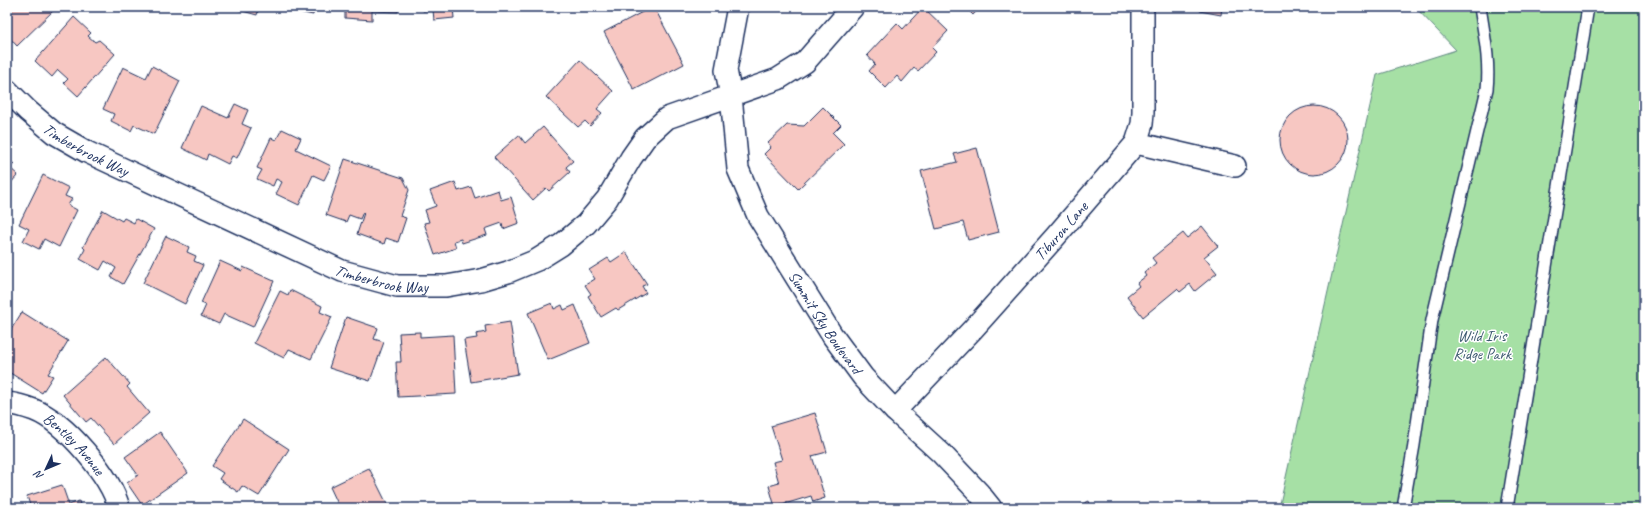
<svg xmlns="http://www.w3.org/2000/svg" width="1651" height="515" font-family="Caveat,sans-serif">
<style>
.green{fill:#a6e0a5;stroke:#608882}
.building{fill:#f7c7c2;stroke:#1b2f5e}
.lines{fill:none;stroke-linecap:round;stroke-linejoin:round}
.service-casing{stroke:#1b2f5e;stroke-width:14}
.minor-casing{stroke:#1b2f5e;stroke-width:24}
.service{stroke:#fff;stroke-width:11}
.minor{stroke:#fff;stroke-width:21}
.labels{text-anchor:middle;stroke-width:3;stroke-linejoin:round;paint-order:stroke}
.street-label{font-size:16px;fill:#1b2f5e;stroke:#fff}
.park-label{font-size:16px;fill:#3e5b70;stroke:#fff}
</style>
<rect width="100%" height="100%" fill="#fff"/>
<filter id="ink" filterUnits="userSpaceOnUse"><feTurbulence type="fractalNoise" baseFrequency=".025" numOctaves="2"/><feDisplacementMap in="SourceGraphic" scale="8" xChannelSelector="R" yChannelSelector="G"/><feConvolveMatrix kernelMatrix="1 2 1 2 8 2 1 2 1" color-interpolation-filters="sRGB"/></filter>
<g filter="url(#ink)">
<path class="green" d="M1415 7H1644V508H1279L1377 75 1456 50Z"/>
<g class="building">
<path d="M7 7H53L55 9 17 46 7 35Z"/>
<path d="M240 7H259L257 15 239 10Z"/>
<path d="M275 7H325L324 10 314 8 313 15Z"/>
<path d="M345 7H398V12L372 11V20L345 18Z"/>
<path d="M422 7H469L453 8 454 18 434 20 433 10 423 11Z"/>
<path d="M652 7H654L684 64 634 90 604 32Z"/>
<path d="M923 7 948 31 932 48 936 52 918 71 914 68 902 82 897 76 886 88 869 71 875 64 867 55 897 23 903 29Z"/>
<path d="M965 7H980L973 15Z"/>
<path d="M1200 7H1222L1221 15 1200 11Z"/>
<path d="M74 17 91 33 88 36 95 42 99 40 115 54 78 96 64 83 68 79 58 70 52 77 35 61Z"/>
<path d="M580 60 613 91 597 109 602 113 590 126 585 121 578 127 546 97Z"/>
<path d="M152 66 180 81 154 134 134 125 131 131 111 121 114 114 103 109 123 67 146 78Z"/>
<path d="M235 104 248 110 242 124 251 128 237 158 232 156 228 164 208 154 206 160 182 148 201 106 228 118Z"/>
<circle cx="1314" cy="140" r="34"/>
<path d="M823 107 841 125 833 133 844 144 798 189 764 154 771 147 768 143 787 125 804 126Z"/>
<path d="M543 127 573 161 566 167 570 172 549 191 546 188 533 200 494 157 519 135 525 143Z"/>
<path d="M282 129 301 138 296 149 331 166 324 180 313 175 299 205 276 194 282 182 276 179 273 186 257 179 262 170 257 168 271 138 276 140Z"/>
<path d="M977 148 999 232 968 240 963 222 936 229 921 171 957 162 954 154Z"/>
<path d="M7 157 14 164 10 168 18 175 7 187Z"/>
<path d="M345 159 403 178 409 190 400 216 406 218 398 242 386 238 384 244 357 234 364 213 363 212 360 219 349 215 346 222 326 215Z"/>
<path d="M43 175 69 188 65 196 72 199 68 205 77 210 59 247 44 239 39 249 23 241 29 229 19 224Z"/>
<path d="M455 182 458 191 471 187 475 198 498 190 501 200 511 197 519 223 503 229 502 223 485 229 487 235 462 243 461 239 454 241 456 248 435 255 424 223 429 222 425 210 436 206 430 191Z"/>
<path d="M103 210 122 221 124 218 134 223 136 219 154 229 123 284 111 277 116 268 105 261 100 270 80 259 85 249 83 247Z"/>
<path d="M1202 226 1218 246 1204 257 1217 273 1195 291 1190 284 1180 292 1177 289 1143 317 1127 296 1139 286 1137 283 1146 276 1144 273 1156 263 1152 258 1183 233 1187 238Z"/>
<path d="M166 236 189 247 187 252 196 256 194 261 203 265 185 304 143 283Z"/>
<path d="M626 252 647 284 642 286 646 293 618 310 616 308 601 317 588 296 591 294 585 285 595 279 589 270 608 258 611 262Z"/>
<path d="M220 261 242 271 243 267 274 281 253 327 224 314 219 324 201 316 206 305 201 303Z"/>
<path d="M290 290 322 306 320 312 332 317 311 359 289 349 284 358 254 343 280 291 288 295Z"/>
<path d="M552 303 554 309 562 305 564 310 575 305 590 343 548 360 528 313Z"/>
<path d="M22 312 68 341 48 374 53 376 42 393 7 371V336Z"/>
<path d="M346 317 378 328 374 339 384 342 370 381 329 368Z"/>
<path d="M510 322 518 374 471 382 464 340 477 338 476 334 486 332 485 326Z"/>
<path d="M420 332V337L453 335 456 394 398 397 396 362H401L399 333Z"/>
<path d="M106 357 130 384 127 387 149 413 114 444 91 418 86 422 63 395Z"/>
<path d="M815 413 827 452 812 456 825 498 813 502 811 496 775 507 769 486 779 483 773 462 782 460 771 426Z"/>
<path d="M243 419 289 449 259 496 242 486 238 492 219 479 223 473 212 466Z"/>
<path d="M160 432 188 473 142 505 127 483 138 475 125 457Z"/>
<path d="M369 468 389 508H330L338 504 330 487Z"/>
<path d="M62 485 69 505 79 501 81 508H31L27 496Z"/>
<path d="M1089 501 1091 508H1074Z"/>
</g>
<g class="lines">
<g class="service-casing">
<g id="service">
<path d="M1403 508 1414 445 1432 320 1487 89C1490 61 1484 34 1480 7"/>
<path d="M1507 508 1588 7"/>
</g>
</g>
<g class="minor-casing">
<g id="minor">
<path id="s1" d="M738 7 726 70 731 96 738 169 758 216 832 335 863 377 895 411 941 453 979 493 991 508"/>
<path id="s2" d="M7 90 28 111 54 133 87 152 342 271 397 286H446L481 280 508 272 537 260 561 245 586 224 607 199 631 158 645 138 667 118 778 79 805 62 853 7"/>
<path d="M1136 143 1235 166"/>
<path id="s3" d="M7 403C15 404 26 407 34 410 65 422 111 476 119 508"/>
<path id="s4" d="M895 411 973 329 1056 236 1136 143 1142 124 1143 113V13"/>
</g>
</g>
<use href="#service" class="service"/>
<use href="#minor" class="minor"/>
</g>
</g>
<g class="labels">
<g class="street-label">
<text dy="6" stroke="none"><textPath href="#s2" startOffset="100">Timberbrook Way</textPath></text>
<text dy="6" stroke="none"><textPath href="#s4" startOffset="245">Tiburon Lane</textPath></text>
<text dy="6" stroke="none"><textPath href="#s2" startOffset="424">Timberbrook Way</textPath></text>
<text dy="6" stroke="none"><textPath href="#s1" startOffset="341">Summit Sky Boulevard</textPath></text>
<text dy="6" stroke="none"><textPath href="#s3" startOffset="81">Bentley Avenue</textPath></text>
</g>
<g class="park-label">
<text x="1482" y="341">Wild Iris<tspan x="1482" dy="18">Ridge Park</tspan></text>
</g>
</g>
<rect width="1651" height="515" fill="none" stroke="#fff" stroke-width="24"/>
<rect x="12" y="12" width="1627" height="491" fill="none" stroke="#1b2f5e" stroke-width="1.5" filter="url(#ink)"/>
<g transform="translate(46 469) rotate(226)" stroke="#ffffff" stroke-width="3" paint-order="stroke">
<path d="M0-3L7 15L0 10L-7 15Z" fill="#1b2f5e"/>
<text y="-6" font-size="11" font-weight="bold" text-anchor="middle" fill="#1b2f5e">N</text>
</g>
</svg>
